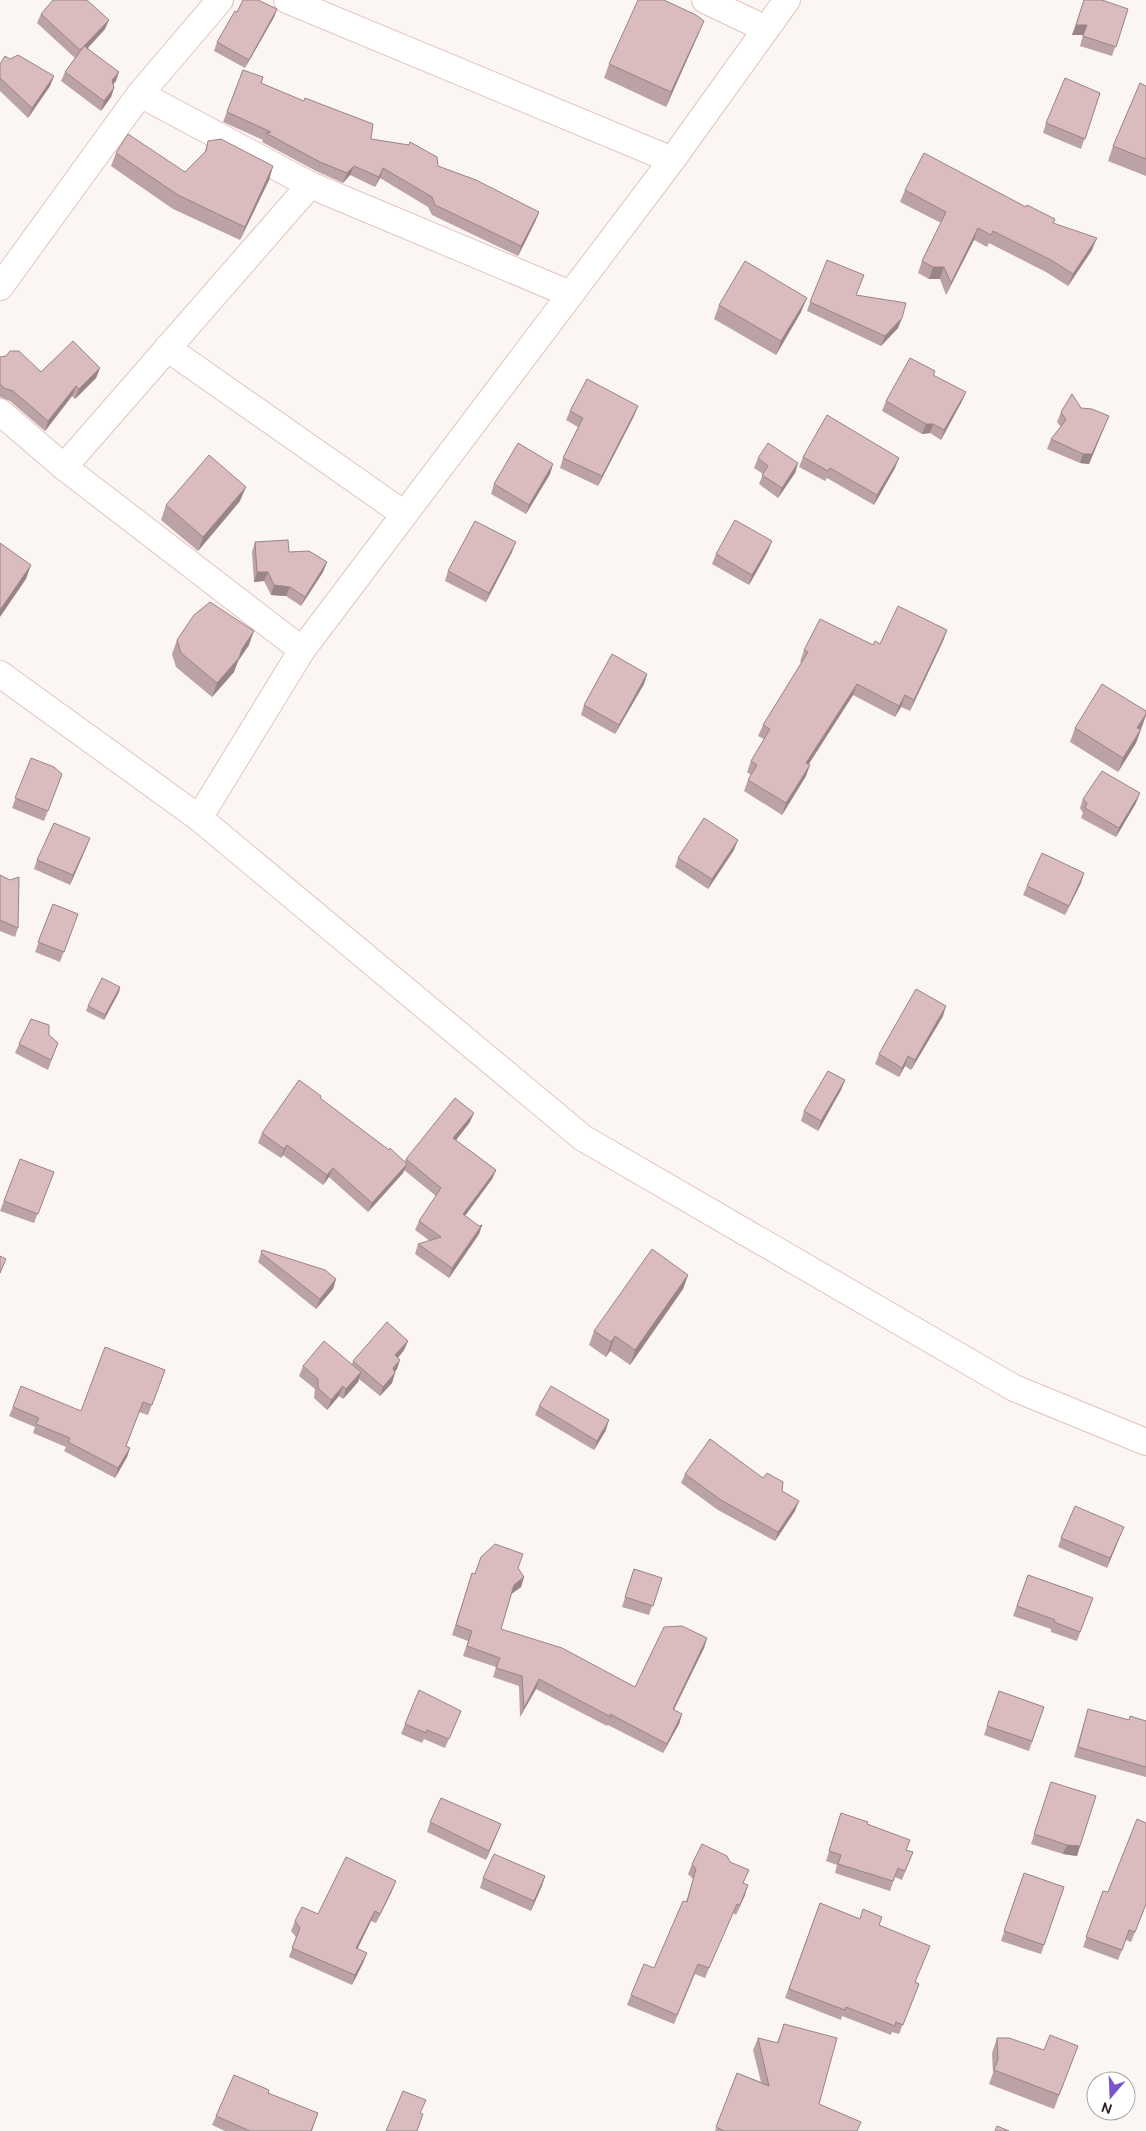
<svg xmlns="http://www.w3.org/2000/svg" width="1146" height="2131" font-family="Ubuntu,sans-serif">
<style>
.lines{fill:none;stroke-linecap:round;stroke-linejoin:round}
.minor-casing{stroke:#e2c5be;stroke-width:28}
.minor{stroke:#fff;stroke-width:26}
.wall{fill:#bba2a4}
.shaded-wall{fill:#998486}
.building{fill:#dabcbf;stroke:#998486}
</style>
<rect width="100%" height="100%" fill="#fbf5f3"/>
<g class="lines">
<g class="minor-casing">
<g id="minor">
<path d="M287 0 672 160"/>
<path d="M705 0 766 29"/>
<path d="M140 94 310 185 570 294"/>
<path d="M0 287 140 94 220 0"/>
<path d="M167 348 404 514"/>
<path d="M0 412 64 467 302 650"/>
<path d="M64 467 310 185"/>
<path d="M0 674 199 818 302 650 672 160 787 0"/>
<path d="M199 818 583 1138 1014 1388 1146 1442"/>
</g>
</g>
<use href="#minor" class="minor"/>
</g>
<g class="wall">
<path d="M1084 0 1128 9 1112 56 1080 46 1083 35H1072Z"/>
<path d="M277 9 274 17 245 68 214 51 217 42 237 12Z"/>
<path d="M41 14 105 29 88 48 116 81 113 84 114 88 111 97 101 111 61 81 65 72 75 58 37 23Z"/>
<path d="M704 21 698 35 666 107 604 78 609 64Z"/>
<path d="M0 64 54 76 50 86 28 118 0 91Z"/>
<path d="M243 70 261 83 371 139 438 166 539 212 535 222 518 256 432 215 428 207 380 178 375 187 350 175 343 183 316 171 262 142 263 140 223 122Z"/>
<path d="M1146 86V176L1108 161 1113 146Z"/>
<path d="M1100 93 1081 149 1043 133 1046 123Z"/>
<path d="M208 141 273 166 269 180 240 240 173 209 111 166 116 153 185 172 204 154Z"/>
<path d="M905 190 1026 207 1055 219 1053 223 1092 250 1068 286 1046 272 989 243 987 247 974 240 946 295 940 279H929L918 273 922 261 941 223 900 202Z"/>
<path d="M856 295 902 318 898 328 881 346 807 311 810 302Z"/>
<path d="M719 305 801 312 776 355 714 319Z"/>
<path d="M0 357 41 372 100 368 96 378 75 399 72 396 45 431 10 401 0 397Z"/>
<path d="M933 375 962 401 941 440 930 433 922 434 882 411 886 401Z"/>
<path d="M638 406 634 416 598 486 560 468 563 458 578 427 566 420 570 411Z"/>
<path d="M1061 412 1105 425 1089 464 1080 463 1047 449 1051 439 1061 427 1057 422Z"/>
<path d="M803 457 895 468 874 505 827 478 825 481 799 467Z"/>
<path d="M758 458 798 463 795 473 778 498 759 484 763 474 754 468Z"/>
<path d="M553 464 550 474 526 514 491 494 494 484Z"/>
<path d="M240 501 198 551 161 520 166 505Z"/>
<path d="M772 541 768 551 749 585 712 564 716 554Z"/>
<path d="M255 542 327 562 323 572 301 606 286 596 271 595 264 581 254 582 252 552Z"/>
<path d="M512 552 486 602 445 581 448 571Z"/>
<path d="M947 630 943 641 910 711 901 707 895 717 853 695 809 764 806 776 782 815 744 791 748 780 751 775 747 772 751 761 764 739 758 736 763 725 802 662H800L804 650 873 645Z"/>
<path d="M177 640 249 645 238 661 234 672 212 697 176 667 172 654Z"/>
<path d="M647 674 644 684 615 734 581 715 584 705Z"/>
<path d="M1146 711V716L1136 743 1118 772 1070 742 1075 728Z"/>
<path d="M31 758 62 774 44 821 12 808Z"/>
<path d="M1083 799 1136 803 1116 837 1081 818 1083 813 1080 808Z"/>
<path d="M86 848 70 885 34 869 37 860Z"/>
<path d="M734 850 708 889 675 867 678 858Z"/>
<path d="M0 875 18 928 15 937 0 931Z"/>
<path d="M1081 883 1065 915 1023 895 1027 886Z"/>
<path d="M53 904 78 914 60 962 35 952Z"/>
<path d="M120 987 119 992 104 1020 86 1011 88 1006Z"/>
<path d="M943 1016 911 1070 905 1066 899 1077 875 1064 879 1054Z"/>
<path d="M49 1035 58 1043 48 1070 15 1053 19 1044Z"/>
<path d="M845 1080 841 1090 818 1131 801 1121 804 1111Z"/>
<path d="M320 1099 404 1162 406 1159 470 1122 456 1140 496 1170 492 1179 465 1216 479 1226 482 1225 479 1234 449 1278 415 1254 418 1244 430 1241 415 1230 419 1221 436 1196 404 1170 403 1173 368 1212 329 1177 323 1185 283 1155 281 1158 258 1143 262 1133Z"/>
<path d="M20 1159 54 1172 34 1223 0 1211Z"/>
<path d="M261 1253 336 1279 333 1289 316 1309 258 1262Z"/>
<path d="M688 1275 683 1289 630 1365 610 1351 606 1357 589 1345 594 1331Z"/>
<path d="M408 1341 404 1350 398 1358 397 1369 395 1372 392 1383 380 1396 359 1379 358 1382 343 1399 339 1396 327 1410 314 1398 315 1389 299 1376 303 1366 352 1364 353 1361Z"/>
<path d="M165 1370 148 1415 139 1412 126 1446 130 1448 127 1457 115 1478 64 1451 66 1447 33 1433 35 1427 9 1416 13 1407 81 1411Z"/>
<path d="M539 1406 606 1430 594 1450 535 1415Z"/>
<path d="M685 1474 782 1491 795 1511 775 1541 718 1510 681 1483Z"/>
<path d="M1124 1527 1107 1568 1058 1547 1061 1538Z"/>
<path d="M518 1568 524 1577 521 1587 511 1594 501 1629 635 1687 707 1638 704 1648 674 1710 682 1714 679 1724 663 1753 608 1725 607 1726 536 1689 520 1717 519 1686 493 1677 496 1667 463 1656 468 1641 452 1635 472 1573 475 1574Z"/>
<path d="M634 1569 662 1578 649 1615 622 1607Z"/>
<path d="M1028 1575 1093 1598 1077 1641 1051 1632V1629L1013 1616Z"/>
<path d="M999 1691 1044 1707 1029 1751 984 1735Z"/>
<path d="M1088 1709 1129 1720 1146 1721V1777L1074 1757Z"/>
<path d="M461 1711 445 1748 424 1739 422 1743 401 1734 405 1724Z"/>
<path d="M1051 1782 1080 1846 1077 1856 1063 1854 1031 1844Z"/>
<path d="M841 1813 867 1824 906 1850 913 1852 902 1880 895 1877 890 1891 835 1873 837 1865 826 1861Z"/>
<path d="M430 1822 501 1824 486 1860 427 1832Z"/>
<path d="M730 1862 744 1883 745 1895 736 1915 733 1913 705 1978 695 1974 674 2024 627 2005 631 1995 654 1968 686 1902 693 1879 688 1874 692 1864Z"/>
<path d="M1024 1873 1064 1887 1041 1954 1001 1941Z"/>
<path d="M545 1876 531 1911 480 1888 483 1878Z"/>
<path d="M392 1891 376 1923 371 1921 357 1949 367 1953 363 1963 352 1985 289 1957 296 1937 291 1931 295 1921Z"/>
<path d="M1103 1891 1146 1905 1131 1942 1126 1940 1118 1960 1083 1947Z"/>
<path d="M820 1903 879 1926 916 1982 919 1984 899 2034 892 2032 891 2035 842 2016 841 2020 785 1998Z"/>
<path d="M784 2024 819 2104 858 2131H715L737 2073 761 2082 753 2050 758 2038 777 2043Z"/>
<path d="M997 2038 1044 2050 1078 2046 1054 2109 989 2084 993 2073 992 2053Z"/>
<path d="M268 2093 318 2113 312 2131H225L212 2125 216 2116Z"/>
</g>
<g class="shaded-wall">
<path d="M277 9 274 17 245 68 249 60Z"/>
<path d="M109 20 105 29 81 55 84 46Z"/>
<path d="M704 21 698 35 666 107 671 92Z"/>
<path d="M1076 25H1087L1083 35H1072Z"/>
<path d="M119 72 116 81 109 90 112 80Z"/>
<path d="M54 76 50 86 28 118 32 108Z"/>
<path d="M114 88 111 97 101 111 104 101Z"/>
<path d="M273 166 269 180 240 240 245 227Z"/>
<path d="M354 166 350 175 343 183 347 173Z"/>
<path d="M383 168 380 178 375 187 379 177Z"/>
<path d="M539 212 535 222 518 256 521 246Z"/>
<path d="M978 228 974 240 946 295 951 283Z"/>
<path d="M1097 238 1092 250 1068 286 1073 274Z"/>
<path d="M933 267H944L940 279H929Z"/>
<path d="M807 298 801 312 776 355 781 341Z"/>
<path d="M902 318 898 328 881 346 885 336Z"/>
<path d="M100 368 96 378 75 399 79 389Z"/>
<path d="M76 386 72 396 45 431 48 421Z"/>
<path d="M966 392 962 401 941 440 944 430Z"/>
<path d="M638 406 634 416 598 486 602 476Z"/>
<path d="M1109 416 1089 464 1080 463 1083 454Z"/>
<path d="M926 424H933L930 433 922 434Z"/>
<path d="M899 458 895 468 874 505 877 495Z"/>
<path d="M798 463 795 473 778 498 782 488Z"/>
<path d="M553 464 550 474 526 514 529 505Z"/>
<path d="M246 487 240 501 198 551 203 537Z"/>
<path d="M772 541 768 551 749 585 752 575Z"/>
<path d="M516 542 512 552 486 602 489 593Z"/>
<path d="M327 562 323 572 301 606 305 597Z"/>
<path d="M31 565 26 579 0 617V610Z"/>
<path d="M257 572H268L264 581 254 582Z"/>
<path d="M274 585 290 587 286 596 271 595Z"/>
<path d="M947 630 943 641 910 711 914 700Z"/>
<path d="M254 631 249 645 238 661 234 672 212 697 217 683Z"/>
<path d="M647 674 644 684 615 734 619 725Z"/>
<path d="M857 684 853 695 802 774 806 763Z"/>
<path d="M905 695 901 707 895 717 899 706Z"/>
<path d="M1146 714 1142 726 1132 742 1137 728Z"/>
<path d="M1141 729 1136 743 1118 772 1123 758Z"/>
<path d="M810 765 806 776 782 815 786 803Z"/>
<path d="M1140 793 1136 803 1116 837 1119 828Z"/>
<path d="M90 838 86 848 70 885 73 875Z"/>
<path d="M738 840 734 850 708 889 712 879Z"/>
<path d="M1084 873 1081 883 1065 915 1069 906Z"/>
<path d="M120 987 119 992 104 1020 105 1015Z"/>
<path d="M946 1006 943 1016 911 1070 915 1060Z"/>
<path d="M908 1056 905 1066 899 1077 902 1068Z"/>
<path d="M845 1080 841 1090 818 1131 821 1121Z"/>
<path d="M474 1113 470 1122 450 1148 453 1138Z"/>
<path d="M287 1145 283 1155 281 1158 284 1149Z"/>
<path d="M407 1164 403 1173 368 1212 372 1203Z"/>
<path d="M333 1168 329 1177 323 1185 327 1175Z"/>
<path d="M496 1170 492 1179 459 1224 463 1214Z"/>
<path d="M482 1225 479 1234 449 1278 452 1268Z"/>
<path d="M688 1275 683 1289 630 1365 635 1350Z"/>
<path d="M336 1279 333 1289 316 1309 320 1299Z"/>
<path d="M615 1336 610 1351 606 1357 611 1342Z"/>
<path d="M408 1341 404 1350 392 1365 395 1355Z"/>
<path d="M400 1360 397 1369 390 1377 393 1368Z"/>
<path d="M361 1372 358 1382 343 1399 346 1389Z"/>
<path d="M395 1373 392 1383 380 1396 383 1387Z"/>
<path d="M343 1386 339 1396 327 1410 331 1400Z"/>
<path d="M609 1420 606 1430 594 1450 597 1441Z"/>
<path d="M130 1448 127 1457 115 1478 118 1468Z"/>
<path d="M799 1501 795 1511 775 1541 778 1532Z"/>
<path d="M1124 1527 1120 1536 1107 1568 1110 1558Z"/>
<path d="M524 1577 521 1587 510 1595 514 1585Z"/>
<path d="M707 1638 704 1648 669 1719 673 1709Z"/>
<path d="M539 1679 536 1689 520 1717 524 1708Z"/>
<path d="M682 1714 679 1724 663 1753 667 1744Z"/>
<path d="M501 1824 497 1834 486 1860 489 1851Z"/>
<path d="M1067 1845 1080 1846 1077 1856 1063 1854Z"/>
<path d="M545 1876 542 1886 531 1911 534 1901Z"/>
<path d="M396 1881 392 1891 376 1923 380 1914Z"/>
<path d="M748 1885 745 1895 736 1915Z"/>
<path d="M375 1911 371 1921 353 1958 356 1948Z"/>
<path d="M367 1953 363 1963 352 1985 355 1975Z"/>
</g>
<g class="building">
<path d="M53 0H87L109 20 84 46 119 72 112 80 114 88 104 101 65 72 84 46 80 50 41 14Z"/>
<path d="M243 0H258L277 9 249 60 217 42 235 11 237 12Z"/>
<path d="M638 0H664L696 15 704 21 671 92 609 64Z"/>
<path d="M1084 0H1102L1128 9 1116 47 1083 36 1087 25H1076Z"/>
<path d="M18 55 54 76 32 108 0 78V64L5 56 10 59Z"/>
<path d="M243 70 263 77 261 83 304 101 305 98 373 124 371 139 409 145 410 142 437 157 438 166 476 180 539 212 521 246 435 205 432 197 383 168 379 177 354 166 347 173 320 162 266 133 271 132 227 112Z"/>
<path d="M1065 78 1100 93 1085 139 1046 123Z"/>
<path d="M1140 83 1146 86V159L1113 146Z"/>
<path d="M128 134 185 172 206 151 208 141 221 139 273 166 245 227 178 195 116 153Z"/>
<path d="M924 153 1026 207 1027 205 1055 219 1053 223 1097 238 1073 274 1051 260 993 231 991 235 978 228 951 283 944 267H933L922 261 946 212 905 190Z"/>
<path d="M827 260 864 275 856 295 906 303 902 318 885 336 810 302Z"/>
<path d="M745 261 807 298 781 341 719 305Z"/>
<path d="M73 341 100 368 79 389 76 386 48 421 13 391 4 388 0 384V357L6 356 10 351H19L41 372Z"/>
<path d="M910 358 935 371 933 375 966 392 944 430 933 424H926L886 401Z"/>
<path d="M587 379 638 406 602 476 563 458 583 418 570 411Z"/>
<path d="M1072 394 1081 408 1092 409 1109 416 1092 454H1083L1051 439 1066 420 1061 412Z"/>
<path d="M827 415 899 458 877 495 830 468 828 471 803 457Z"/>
<path d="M518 443 553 464 529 505 494 484Z"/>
<path d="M768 443 798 463 782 488 762 475 768 466 758 458Z"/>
<path d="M209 455 246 487 203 537 166 505Z"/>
<path d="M735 520 772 541 752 575 716 554Z"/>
<path d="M475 521 516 542 489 593 448 571Z"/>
<path d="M288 540 289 552 309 551 327 562 305 597 290 587 274 585 268 572H257L255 542Z"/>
<path d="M0 543 31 565 0 610Z"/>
<path d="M210 602 254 631 242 649 239 658 217 683 181 653 177 640 194 615Z"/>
<path d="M898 606 947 630 914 700 905 695 899 706 857 684 806 763 810 765 786 803 748 780 757 765 751 761 770 729 763 725 808 652 804 650 820 619 873 645 875 641 880 644Z"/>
<path d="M612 654 647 674 619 725 584 705Z"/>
<path d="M1102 684 1146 711V714L1137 728 1141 729 1123 758 1075 728Z"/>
<path d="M31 758 54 767 62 774 48 811 15 798Z"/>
<path d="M1102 771 1140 793 1119 828 1085 808 1087 803 1083 799Z"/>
<path d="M704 818 738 840 712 879 678 858Z"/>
<path d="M54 823 90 838 73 875 37 860Z"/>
<path d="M1042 853 1084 873 1069 906 1027 886Z"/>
<path d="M0 875 10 880 19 877 18 928 0 920Z"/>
<path d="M53 904 78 914 64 952 38 942Z"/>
<path d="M102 978 120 987 105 1015 88 1006Z"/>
<path d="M916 989 946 1006 915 1060 908 1056 902 1068 879 1054Z"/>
<path d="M31 1019 49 1025V1035L58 1043 51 1060 19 1044Z"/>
<path d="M828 1071 845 1080 821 1121 804 1111Z"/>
<path d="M299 1080 321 1096 320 1098 389 1150 390 1148 407 1164 372 1203 333 1168 327 1175 287 1145 284 1149 262 1133Z"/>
<path d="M455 1098 474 1113 453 1138 496 1170 463 1214 479 1226 482 1225 452 1268 418 1244 441 1237 419 1221 441 1188 406 1159Z"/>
<path d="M20 1159 54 1172 38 1214 4 1201Z"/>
<path d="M652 1249 688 1275 635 1350 615 1336 611 1342 594 1331Z"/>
<path d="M262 1250 325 1270 336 1279 320 1299 261 1253Z"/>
<path d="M0 1256 6 1259 0 1273Z"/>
<path d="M387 1322 408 1341 395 1355 400 1360 393 1368 395 1373 383 1387 353 1361Z"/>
<path d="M324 1341 361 1372 346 1389 343 1386 331 1400 318 1388V1379L303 1366Z"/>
<path d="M105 1347 165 1370 152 1405 143 1402 126 1446 130 1448 118 1468 68 1442 70 1438 36 1424 39 1418 13 1407 21 1386 81 1411Z"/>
<path d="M551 1386 609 1420 597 1441 539 1406Z"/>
<path d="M710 1439 763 1478 767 1473 783 1482 782 1491 799 1501 778 1532 721 1500 685 1474Z"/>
<path d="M1075 1506 1124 1527 1110 1558 1061 1538Z"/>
<path d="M495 1544 523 1554 518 1568 524 1577 514 1585 501 1629 562 1648 635 1687 664 1627 682 1626 707 1638 673 1709 682 1714 667 1744 610 1714 611 1717 539 1679 524 1708 522 1676 496 1668 500 1658 467 1646 472 1631 456 1625 472 1573 475 1574 481 1557Z"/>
<path d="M634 1569 662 1578 653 1606 625 1597Z"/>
<path d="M1028 1575 1093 1598 1080 1632 1054 1622 1055 1620 1017 1606Z"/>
<path d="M419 1690 461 1711 449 1739 427 1730 426 1733 405 1724Z"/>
<path d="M999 1691 1044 1707 1032 1741 987 1726Z"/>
<path d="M1088 1709 1129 1720 1130 1716 1146 1721V1767L1078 1747Z"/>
<path d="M1051 1782 1096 1796 1080 1846 1067 1845 1034 1834Z"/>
<path d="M441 1798 501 1824 489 1851 430 1822Z"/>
<path d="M841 1813 868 1822 867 1824 910 1840 906 1850 913 1852 905 1871 898 1868 893 1881 838 1864 841 1855 829 1851Z"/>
<path d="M1137 1819 1146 1823V1904L1135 1932 1129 1930 1122 1950 1086 1937 1103 1891 1108 1892Z"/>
<path d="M702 1844 727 1856 730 1862 749 1870 743 1883 748 1885 740 1905 737 1904 709 1968 698 1964 677 2015 631 1995 644 1964 654 1968 683 1901 687 1902 696 1869 692 1864Z"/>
<path d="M494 1854 545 1876 534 1901 483 1878Z"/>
<path d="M346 1857 396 1881 380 1914 375 1911 356 1948 367 1953 355 1975 292 1948 300 1928 295 1921 302 1907 318 1914Z"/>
<path d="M1024 1873 1064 1887 1044 1945 1004 1931Z"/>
<path d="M820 1903 860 1919 863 1909 882 1917 879 1925 930 1946 915 1982 919 1984 903 2025 896 2022 895 2026 846 2007 845 2010 789 1989Z"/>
<path d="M784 2024 837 2038 819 2104 861 2122 857 2131H724L716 2127 737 2073 769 2086 758 2038 778 2043Z"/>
<path d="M1050 2035 1078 2046 1059 2095 994 2070 998 2059 997 2038H1009L1044 2050Z"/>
<path d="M234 2075 269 2090 268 2093 318 2113 311 2131H250L216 2116Z"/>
<path d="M403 2091 426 2100 420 2113 423 2114 417 2131H386Z"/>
<path d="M997 2126 1009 2131H995Z"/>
</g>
<g transform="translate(1111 2096) rotate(199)"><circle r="24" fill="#ffffff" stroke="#a9a5a4"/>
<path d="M0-4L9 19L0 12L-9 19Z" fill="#7854ce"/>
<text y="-8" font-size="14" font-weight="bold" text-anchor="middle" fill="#281e1b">N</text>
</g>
</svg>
